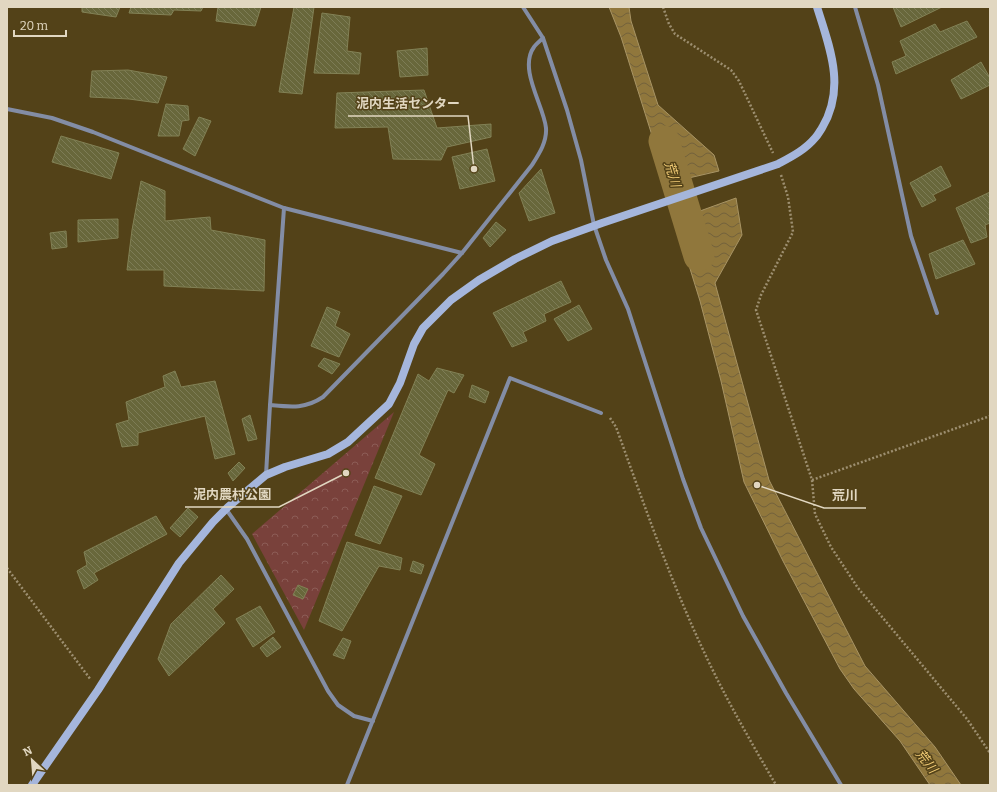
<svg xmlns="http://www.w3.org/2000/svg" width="997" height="792" font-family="Bitter,'Noto Sans JP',serif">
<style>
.park{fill:url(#park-crowns)}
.water{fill:url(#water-waves);stroke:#a89464}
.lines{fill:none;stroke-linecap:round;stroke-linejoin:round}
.river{stroke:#90773c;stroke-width:31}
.building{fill:url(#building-back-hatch);stroke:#828155}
.path{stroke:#9d8f70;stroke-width:2.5;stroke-dasharray:2 2;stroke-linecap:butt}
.street{stroke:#838da5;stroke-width:4}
.secondary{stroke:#a5b6dc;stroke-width:8}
.labels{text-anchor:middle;stroke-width:3;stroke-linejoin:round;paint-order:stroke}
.water-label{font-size:13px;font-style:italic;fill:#f1cb75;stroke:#534218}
.leader{fill:none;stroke:#e1d7c1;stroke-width:1.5}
.callout-dot{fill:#e1d7c1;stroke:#534218;stroke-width:1.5}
.callout-label{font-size:13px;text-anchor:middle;font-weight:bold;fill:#e1d7c1;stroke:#534218;stroke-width:3;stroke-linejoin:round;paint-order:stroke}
</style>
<defs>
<pattern id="park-crowns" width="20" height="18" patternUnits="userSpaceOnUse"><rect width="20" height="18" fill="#79413b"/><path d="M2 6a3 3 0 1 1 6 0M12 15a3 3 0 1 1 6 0" fill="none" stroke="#8c5c56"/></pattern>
<pattern id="water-waves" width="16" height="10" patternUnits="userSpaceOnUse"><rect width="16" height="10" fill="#90773c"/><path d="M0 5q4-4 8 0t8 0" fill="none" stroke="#72613b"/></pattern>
<pattern id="building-back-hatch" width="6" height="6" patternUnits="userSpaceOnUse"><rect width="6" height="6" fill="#68673b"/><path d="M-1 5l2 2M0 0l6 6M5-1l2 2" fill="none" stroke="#7d7c56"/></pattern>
</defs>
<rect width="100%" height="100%" fill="#534218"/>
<path class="park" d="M394 412 304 630 252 534Z"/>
<g class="water">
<path d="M609 7H629L631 21 658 105 714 155 719 171 667 183 621 37Z"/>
<path d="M736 198 742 235 715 283 769 480 865 666 935 747 961 785H930L900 741 854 689 840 669 783 561 744 482 721 381 700 301 675 220Z"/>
</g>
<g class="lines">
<path class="river" d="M664 141 699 256"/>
</g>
<g class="building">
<path d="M82 7H120L116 17 82 12Z"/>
<path d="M131 7H203L201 11 174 10 171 15 129 13Z"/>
<path d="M218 7H261L255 26 216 21Z"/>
<path d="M294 7H314L302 94 279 92Z"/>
<path d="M893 7H942L901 27Z"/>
<path d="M322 13 350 17 347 51 361 53 359 74 314 73Z"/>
<path d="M967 21 977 37 896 74 892 62 906 56 900 41 935 24 940 32Z"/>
<path d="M427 48 428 75 400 77 397 51Z"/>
<path d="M981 62 990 78V85L961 99 951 80Z"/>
<path d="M128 70 167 77 158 103 129 99 90 97 92 71Z"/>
<path d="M424 90 437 128 491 124V137L447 147 441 160 393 159 388 127 335 128 337 93Z"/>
<path d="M166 104 188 106 189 120 182 121 179 136H158Z"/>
<path d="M199 117 211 121 195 156 183 149Z"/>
<path d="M61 136 119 153 111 179 52 162Z"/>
<path d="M487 149 495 181 460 189 452 157Z"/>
<path d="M941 166 951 186 933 195 936 200 922 207 910 183Z"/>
<path d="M541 169 555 213 529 221 519 193Z"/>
<path d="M141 181 165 191V221L210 217 211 230 265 240 264 291 164 286V270H127L132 230Z"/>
<path d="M990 192V223L985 225 987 237 971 243 956 208Z"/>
<path d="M118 219V238L78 242V220Z"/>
<path d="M496 222 506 230 490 247 483 238Z"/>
<path d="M66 231 67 247 52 249 50 233Z"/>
<path d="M963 240 975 264 936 279 929 254Z"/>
<path d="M561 281 571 302 544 314 546 321 523 332 527 341 512 347 493 313Z"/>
<path d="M579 305 592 329 568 341 554 319Z"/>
<path d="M327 307 340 312 335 326 350 334 339 357 311 346Z"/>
<path d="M324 358 340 364 332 374 318 366Z"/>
<path d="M437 368 464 375 454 393 448 390 419 455 435 464 421 495 375 478 418 374 429 381Z"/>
<path d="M175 371 181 387 215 381 235 454 215 459 205 416 138 433V445L122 447 116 424 129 420 126 402 165 387 163 376Z"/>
<path d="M472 385 489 392 485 403 469 397Z"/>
<path d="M250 415 257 439 248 441 242 419Z"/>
<path d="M239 462 245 468 233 481 228 473Z"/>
<path d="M374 486 402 496 380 544 355 535Z"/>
<path d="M188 508 198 517 180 537 170 528Z"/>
<path d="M156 516 167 534 94 573 98 580 84 589 77 571 87 565 84 552Z"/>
<path d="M347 542 402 558 400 570 379 566 342 631 319 621Z"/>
<path d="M413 561 424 565 421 574 410 571Z"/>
<path d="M221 575 234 589 213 609 225 623 169 676 158 659 171 624Z"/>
<path d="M298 585 308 589 303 599 293 595Z"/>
<path d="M260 606 275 632 253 647 236 619Z"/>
<path d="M273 637 281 647 267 657 260 648Z"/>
<path d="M343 638 351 641 344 659 333 655Z"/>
</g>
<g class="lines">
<g class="path">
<path d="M663 7 669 24 675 34 731 70 739 81 773 153"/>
<path d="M781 175 788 197 793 232 761 295 756 310 812 480 815 514 831 547 858 588 967 719 990 753"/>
<path d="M610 418 616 427C644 504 670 580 705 654 726 699 751 742 776 785"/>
<path d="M812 480 990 416"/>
<path d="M7 568 91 680"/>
</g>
<g class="street">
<path d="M523 7 543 38 567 110 581 160 594 225 606 260 628 309 683 479 701 528 743 616 786 693 841 785"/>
<path d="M855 7 878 85 911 236 937 313"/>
<path d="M7 109 52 118 93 132 284 208 462 253"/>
<path d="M270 405 284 208"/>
<path d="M266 475 270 405C291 407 305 409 323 397L443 274 462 253 532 165C539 154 547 142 546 128 544 106 518 69 534 47 536 44 540 41 543 38"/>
<path d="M226 509 247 539 328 691 338 705 354 716 373 721"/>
<path d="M347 785 510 378 601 413"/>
</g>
<path class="secondary" d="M32 785 98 690 179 563 213 522 228 507 266 475 285 467 328 454 348 442 389 404 400 383 414 344 423 328 451 300 479 280 515 259 552 241 602 223 778 164C791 157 805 150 815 138 818 135 820 131 822 128 846 88 830 48 817 7"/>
</g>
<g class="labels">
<g class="water-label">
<text transform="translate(673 174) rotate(73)" y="5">荒川</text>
<text transform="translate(927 761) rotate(52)" y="5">荒川</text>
</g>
</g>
<path class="leader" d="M474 169L468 116H348M346 473L279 507H185M757 485L824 508H866"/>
<g class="callout-dot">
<circle cx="474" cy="169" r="4"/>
<circle cx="346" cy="473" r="4"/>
<circle cx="757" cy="485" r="4"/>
</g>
<g class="callout-label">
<text x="408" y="108">泥内生活センター</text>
<text x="232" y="499">泥内農村公園</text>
<text x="845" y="500">荒川</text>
</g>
<rect width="997" height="792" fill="none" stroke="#e1d7c1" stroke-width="16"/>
<g transform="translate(32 760) rotate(334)" stroke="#534218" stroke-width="3" paint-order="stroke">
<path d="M0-3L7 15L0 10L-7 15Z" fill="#e1d7c1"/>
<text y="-6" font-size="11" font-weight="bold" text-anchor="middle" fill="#e1d7c1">N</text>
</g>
<path d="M14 30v6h52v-6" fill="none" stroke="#e1d7c1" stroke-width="2"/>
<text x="20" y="30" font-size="12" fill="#e1d7c1" stroke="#534218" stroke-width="3" paint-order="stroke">20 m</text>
</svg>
